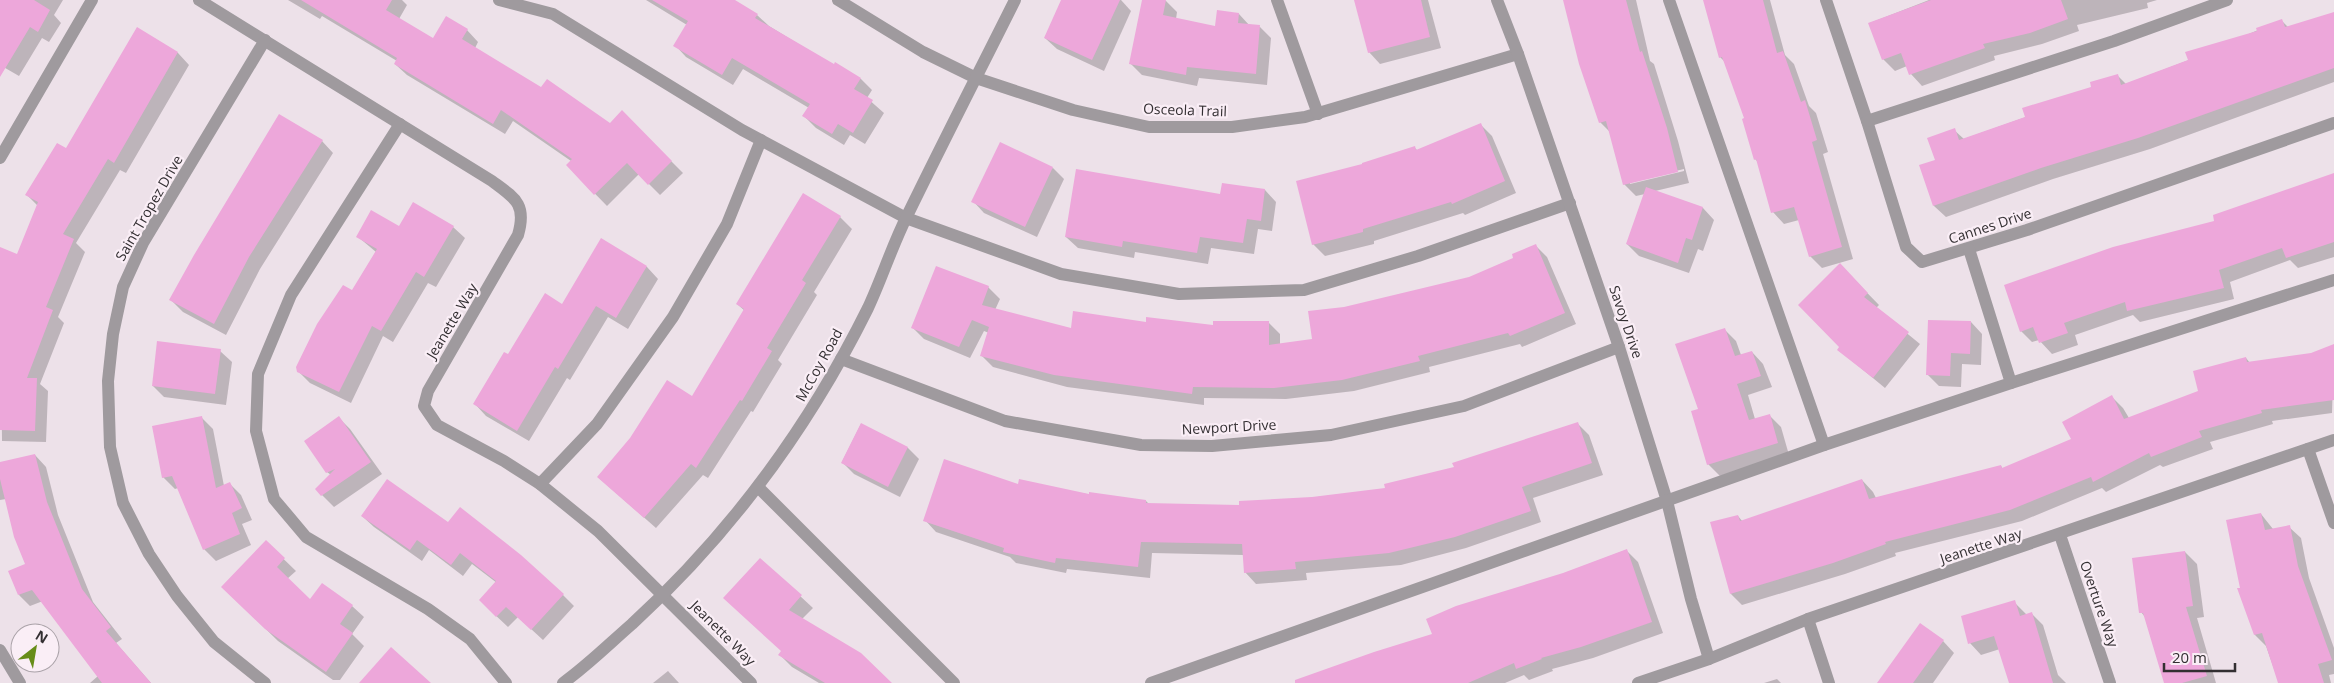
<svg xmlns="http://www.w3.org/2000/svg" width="2334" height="683" font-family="'Open Sans',sans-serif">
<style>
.shadow{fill:#0003;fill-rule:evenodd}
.building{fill:#eda7da}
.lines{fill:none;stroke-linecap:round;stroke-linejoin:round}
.minor{stroke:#9f9a9e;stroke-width:12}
.labels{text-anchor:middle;stroke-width:4.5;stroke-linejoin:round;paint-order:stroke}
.street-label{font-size:14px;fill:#332f32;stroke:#faeef6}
</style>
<rect width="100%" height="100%" fill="#ede1e9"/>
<g class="shadow">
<path d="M0 0H63L54 15 61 23 49 42 42 38 19 76 0 65Z"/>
<path d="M288 0H402L407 5 399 19 433 39 467 30 478 42 475 48 542 89 610 124 622 112 683 173 660 195 639 174 607 206 567 165 571 161 513 121 505 134 407 75 395 64 397 61 322 16 320 19Z"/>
<path d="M646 0H733L757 15 769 26 834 66 861 79 872 90 867 98 884 113 865 144 850 135 844 145 816 128 804 116 809 108 743 69 733 85 686 57 675 45 687 25Z"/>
<path d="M1062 0H1121L1131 11 1104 71 1057 49 1045 38Z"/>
<path d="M1143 0 1166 1 1177 12 1176 19 1216 27 1239 14 1250 26 1260 27 1271 38 1267 85 1199 78 1197 86 1142 75 1130 63Z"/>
<path d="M1365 0H1428L1441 48 1380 64 1369 52Z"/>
<path d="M1564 0H1636L1650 61 1654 64 1678 141 1689 183 1655 191 1703 208 1714 220 1703 251 1698 249 1689 273 1639 256 1627 244 1645 194 1636 196 1624 184 1611 133 1600 122ZM1684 169V171L1630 184V182Z"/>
<path d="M1704 0H1770L1785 55 1794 64 1809 106 1816 113 1828 152 1823 154 1853 259 1822 268 1810 256 1799 220 1784 224 1773 212 1758 162 1755 159 1745 119 1726 63 1720 57Z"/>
<path d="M1929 0H2157L2147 3 2148 8 2077 25 2079 31 2042 44 1994 56 1995 60 1922 86 1911 74 1907 66 1895 71 1883 59 1870 23Z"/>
<path d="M2334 13V82L2150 149 2053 179 1946 217 1934 206 1937 161 1954 130 1964 139 2026 117 2118 76 2126 84 2189 60 2281 20 2288 27Z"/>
<path d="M137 29 178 53 189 65 126 173 120 170 76 243 85 252 58 317 64 323 40 384 48 391 46 442 2 441 0 257 18 256 38 206 27 195 66 150Z"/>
<path d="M1480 124 1492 136 1516 193 1465 215 1463 213 1374 241V244L1325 256 1313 244 1415 148 1418 151Z"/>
<path d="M322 141 333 153 260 269 226 335 183 312 171 300Z"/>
<path d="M1053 168 1064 179 1037 237 984 213 973 201Z"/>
<path d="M2334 175V257L2298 268 2290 260 2230 282 2234 299 2140 322 2133 315 2075 335 2078 345 2052 354 2039 340 2032 342 2021 331 2216 222Z"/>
<path d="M1223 184 1265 190 1276 202 1272 231 1258 229 1254 254 1211 248 1208 264 1135 252 1134 258 1078 248 1066 237 1222 195Z"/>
<path d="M840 217 852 229 814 292 817 295 778 360 782 364 753 412 751 411 708 478 703 475 656 528 598 477 693 398 745 311 737 304Z"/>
<path d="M453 227 465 238 436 287 428 283 393 342 383 336 351 403 310 383 298 371 352 292 376 252 357 236 399 228Z"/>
<path d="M602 240 647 267 658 279 628 329 608 317 570 380 567 378 529 441 486 416 475 404 508 356 563 305Z"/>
<path d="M1536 246 1547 257 1576 324 1522 347 1520 344 1429 367 1430 372 1354 391 1286 399 1204 398V405L1067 387 993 367 981 355 989 333 984 331 970 358 924 339 913 328 988 287 1000 299 995 310 1072 330 1147 323 1214 326 1269 323 1280 334V345L1313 341 1344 308 1469 278 1515 259Z"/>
<path d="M1840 265 1879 305 1876 308 1920 344 1885 388 1839 350 1841 347Z"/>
<path d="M1971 322 1982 334 1981 365 1962 364 1961 387 1939 386 1927 374Z"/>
<path d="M1724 329 1736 341 1741 355 1752 352 1763 364 1772 387 1748 395 1755 419 1769 415 1781 427 1789 455 1720 476 1708 464 1699 409Z"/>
<path d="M2334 346 2332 413 2272 421 2273 424 2210 442 2213 449 2163 467 2160 465 2106 492 2102 488 2022 521 1895 553 1896 556 1845 574 1742 605 1731 594 1738 516 1743 522 1862 480 1873 492 1876 498 2001 466 2003 469 2073 440 2112 397 2123 408 2129 418 2200 392 2246 358 2250 363 2311 354Z"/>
<path d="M220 351 232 362 226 405 164 397 153 386Z"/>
<path d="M201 417 213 429 224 486 230 484 241 495 252 520 242 524 251 545 216 561 204 549 178 488 175 489 163 477Z"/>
<path d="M339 418 350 429 382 474 334 507 317 490 331 475 327 472Z"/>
<path d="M861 424 908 448 919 459 900 497 854 474 842 462Z"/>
<path d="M1578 424 1589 435 1603 475 1533 498 1541 522 1466 548 1401 565 1306 573 1307 580 1256 584 1245 572 1244 555 1152 553 1150 578 1067 569 1066 573 1016 563 1010 557 936 532 925 520 1019 486 1146 501 1149 504 1240 506 1386 489 1455 468Z"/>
<path d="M35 455 46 467 58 515 93 602 122 639 116 643 151 683H90L98 676 43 601 30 606 19 595 27 565 6 499 0 500V463Z"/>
<path d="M2261 514 2273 529 2289 527 2301 538 2309 578 2334 648V674L2329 675 2331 683H2279L2266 646 2255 635 2241 588Z"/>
<path d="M362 516 449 523 563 595 574 606 543 640 518 617 508 627 492 612 497 583 472 564 463 576 429 550 422 561 374 527Z"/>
<path d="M266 542 296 571 287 579 311 601 352 606 364 617 352 634 364 646 340 680H333L278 641 223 587Z"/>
<path d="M1626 550 1638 562 1663 633 1593 658 1552 669 1553 671 1529 680 1524 675 1505 683H1308L1434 635 1563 574Z"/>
<path d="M2185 552 2197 564 2204 617 2197 618 2216 683H2165L2145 617 2141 612Z"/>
<path d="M760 559 813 608 802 619 890 683H819L792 667 780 655 782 651Z"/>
<path d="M2014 602 2027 615 2032 614 2043 625 2058 675 2066 683H2010L2000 649 1981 655 1970 643Z"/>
<path d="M1943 641 1954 653 1933 683H1882Z"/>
<path d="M668 671 679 683H653Z"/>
<path d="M1777 679 1781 683H1764Z"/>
</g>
<g class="building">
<path d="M0 0H34L50 10 38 32 30 27 0 77Z"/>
<path d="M301 0H392L386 10 433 38 446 16 468 29 462 39 541 87 547 79 610 123 622 110 672 161 648 185 627 163 594 195 566 165 572 159 501 110 493 124 394 64 397 58Z"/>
<path d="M652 0H735L758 14 755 18 834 64 835 62 861 78 854 89 873 100 853 133 838 124 832 134 802 116 810 104 732 58 722 75 673 46 688 21Z"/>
<path d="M1061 0H1120L1092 60 1044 38Z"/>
<path d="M1142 0H1166L1163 15 1215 26 1217 10 1239 13 1238 23 1260 25 1256 74 1187 67 1186 75 1129 64Z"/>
<path d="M1354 0H1421L1430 37 1368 53Z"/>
<path d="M1563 0H1626L1640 52 1642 51 1667 128 1678 172 1623 185 1606 121 1599 123 1579 64Z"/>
<path d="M1703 0H1763L1777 53 1783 51 1801 102 1805 100 1817 140 1812 142 1842 247 1809 257 1794 207 1771 213 1756 159 1754 160 1742 119 1744 118 1722 57 1719 58Z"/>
<path d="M1931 0H2061L2068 19 2030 33 1983 44 1985 48 1909 75 1901 53 1882 60 1868 23Z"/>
<path d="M2334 12V68L2138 138 2041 168 1933 206 1919 165 1935 160 1927 138 1955 128 1959 140 2025 117 2022 108 2091 87 2090 82 2118 74 2121 85 2188 60 2185 52 2257 31 2256 28 2282 19 2285 27Z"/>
<path d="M137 27 178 52 114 163 108 159 63 234 74 239 46 307 53 310 27 378H37L35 431 0 430V247L17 254 38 202 25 195 57 143 66 148Z"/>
<path d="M279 114 323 140 249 257 214 324 169 300 194 255Z"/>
<path d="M1481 123 1505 181 1452 204 1451 202 1363 229V232L1312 245 1296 181 1362 164V163L1415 146 1416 150Z"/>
<path d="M1000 142 1053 167 1025 227 971 202Z"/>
<path d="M1076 169 1220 194 1222 183 1265 189 1261 221 1247 219 1243 243 1200 237 1197 253 1123 241 1122 247 1065 237Z"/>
<path d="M2334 173V242L2286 258 2282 248 2219 270 2224 288 2127 311 2125 302 2064 323 2068 333 2039 343 2033 327 2020 332 2004 285 2113 247 2214 221 2213 215Z"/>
<path d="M1646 187 1703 207 1692 240 1686 238 1678 263 1626 244Z"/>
<path d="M803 193 841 216 802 280 806 283 767 348 772 351 742 401 740 400 696 468 691 464 644 518 597 477 630 438 667 380 692 396 744 309 736 304Z"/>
<path d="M413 202 454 226 424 277 416 272 381 331 372 326 339 392 297 372 296 367 317 324 343 285 352 290 377 249 356 237 371 210 399 226Z"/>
<path d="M601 238 647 266 616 318 596 306 558 369 555 367 517 431 473 404 504 352 508 354 545 293 562 304Z"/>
<path d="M1536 244 1565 313 1510 336 1508 333 1418 356 1420 361 1342 380 1274 388 1193 387 1192 394 1054 375 980 356 989 327 972 320 959 347 911 328 936 266 989 286 982 305 1071 328 1073 311 1146 322V317L1213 325V321H1269V345L1312 339 1308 311 1344 307 1469 277 1513 258 1512 254Z"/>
<path d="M1840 263 1868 293 1864 297 1909 332 1873 378 1837 350 1839 347 1798 305Z"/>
<path d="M1928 320 1971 321 1970 354 1951 353 1950 376 1926 375Z"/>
<path d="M1725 328 1735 356 1752 351 1761 376 1737 384 1749 420 1770 414 1778 443 1707 465 1691 411 1698 409 1675 344Z"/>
<path d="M157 341 221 349 215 394 152 386Z"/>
<path d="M2334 344V400L2261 410 2262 413 2199 431 2202 437 2151 457 2149 453 2093 482 2091 477 2010 510 1885 542 1886 544 1833 563 1730 594 1710 522 1738 515 1740 521 1862 479 1869 499 2001 465 2002 468 2071 439 2062 422 2112 395 2124 419 2198 391 2193 371 2246 357 2247 362 2311 353Z"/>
<path d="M202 416 216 488 230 482 242 508 232 513 240 534 203 550 172 476 162 478 152 426Z"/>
<path d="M339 416 371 462 321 496 315 489 335 469 326 473 304 441Z"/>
<path d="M1578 422 1592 463 1522 487 1531 511 1455 537 1389 553 1295 562 1296 569 1244 573 1242 544 1141 542 1138 567 1056 558 1055 563 1003 552 1004 548 923 521 944 459 1018 484 1019 479 1089 494V492L1146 500V503L1239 505V501L1312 497 1385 488 1384 484 1454 467 1452 463Z"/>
<path d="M861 423 908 447 888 487 841 463Z"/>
<path d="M35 454 47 502 82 589 111 627 106 631 151 683H102L32 590 18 595 8 571 25 564 14 537 0 479V462Z"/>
<path d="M387 479 448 522 460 507 521 555 564 594 531 630 506 607 496 617 479 600 496 581 460 553 451 565 417 540 410 550 361 516Z"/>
<path d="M2261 513 2265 530 2290 525 2298 566 2332 660 2318 664 2324 683H2278L2262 633 2254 635 2237 588H2240L2226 520Z"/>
<path d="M266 540 285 558 277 567 310 599 322 583 353 605 340 624 353 633 326 672 265 629 221 587Z"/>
<path d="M1627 549 1652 622 1581 647 1541 658 1542 659 1516 669 1514 663 1468 683H1295V680L1374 652 1432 634 1426 619 1456 606 1563 573Z"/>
<path d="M2185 551 2193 606 2186 607 2207 676 2182 683H2164L2143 613H2139L2132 558Z"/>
<path d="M760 558 802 595 789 610 861 653 892 683H825L778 655 781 651 723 598Z"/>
<path d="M2015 600 2020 616 2032 612 2053 683H2009L1994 636 1968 644 1961 616Z"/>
<path d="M1920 623 1944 640 1913 683H1877Z"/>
<path d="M391 647 431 683H359Z"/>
</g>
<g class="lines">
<g class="minor">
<path d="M199 0 492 181C515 198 527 204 518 235L428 391 424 406 437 425 504 461 540 484 598 531 751 683"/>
<path d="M499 0 553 14 742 130 906 218 1061 274 1179 294 1304 290 1418 256 1570 203"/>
<path d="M838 0 923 52 976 78 1073 110 1149 127H1232L1305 117 1518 54"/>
<path d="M1277 0 1318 114"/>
<path d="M1497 0 1518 54 1619 347 1667 501 1691 599 1709 659"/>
<path d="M1669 0 1824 445"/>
<path d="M1826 0 1867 121 1906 247 1922 262 2027 230 2334 123"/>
<path d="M1867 121 2114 41 2227 0"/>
<path d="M400 124 291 295 258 374 256 431 274 499 306 537 428 609 470 639 506 683"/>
<path d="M0 158 92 0"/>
<path d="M841 359 1005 421 1141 445 1212 446 1331 435 1464 406 1619 347"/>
<path d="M2011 383 2334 280"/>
<path d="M2308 449 2334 523"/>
<path d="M540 484 597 424 673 317 727 224 761 140"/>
<path d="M758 487 954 683"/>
<path d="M2060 535 2110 683"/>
<path d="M1808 619 1829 683"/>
<path d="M0 650 20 683"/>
<path d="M265 683 214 642 177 596 149 554 123 503 110 447 108 381 113 334 123 287 143 243 265 40"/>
<path d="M563 683C588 665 609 644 632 624 730 534 809 427 868 308 882 278 892 246 907 216 942 144 979 72 1015 0"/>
<path d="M1151 683 1824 445 2011 383 1969 249"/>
<path d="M1638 683 1709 659 1808 619 2334 440"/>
</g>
</g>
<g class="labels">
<g class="street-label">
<text transform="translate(1185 110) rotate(2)" y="5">Osceola Trail</text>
<text transform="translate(149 208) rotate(-60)" y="5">Saint Tropez Drive</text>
<text transform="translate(1990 226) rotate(-18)" y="5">Cannes Drive</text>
<text transform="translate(452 321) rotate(-59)" y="5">Jeanette Way</text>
<text transform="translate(1626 322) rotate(71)" y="5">Savoy Drive</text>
<text transform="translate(819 365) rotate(-61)" y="5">McCoy Road</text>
<text transform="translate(1229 427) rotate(-3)" y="5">Newport Drive</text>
<text transform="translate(1981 546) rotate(-18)" y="5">Jeanette Way</text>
<text transform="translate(2099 604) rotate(71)" y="5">Overture Way</text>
<text transform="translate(723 633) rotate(45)" y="5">Jeanette Way</text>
</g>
</g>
<g transform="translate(35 648) rotate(31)"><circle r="24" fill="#faeef6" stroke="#aaa2a8"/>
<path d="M0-4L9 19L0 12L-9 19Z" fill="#678d19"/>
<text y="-8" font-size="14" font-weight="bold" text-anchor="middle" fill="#332f32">N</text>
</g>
<path d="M2164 663v8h71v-8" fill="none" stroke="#332f32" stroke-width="2.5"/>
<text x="2172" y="663" font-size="15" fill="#332f32" stroke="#faeef6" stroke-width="4" paint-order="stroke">20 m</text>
</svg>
